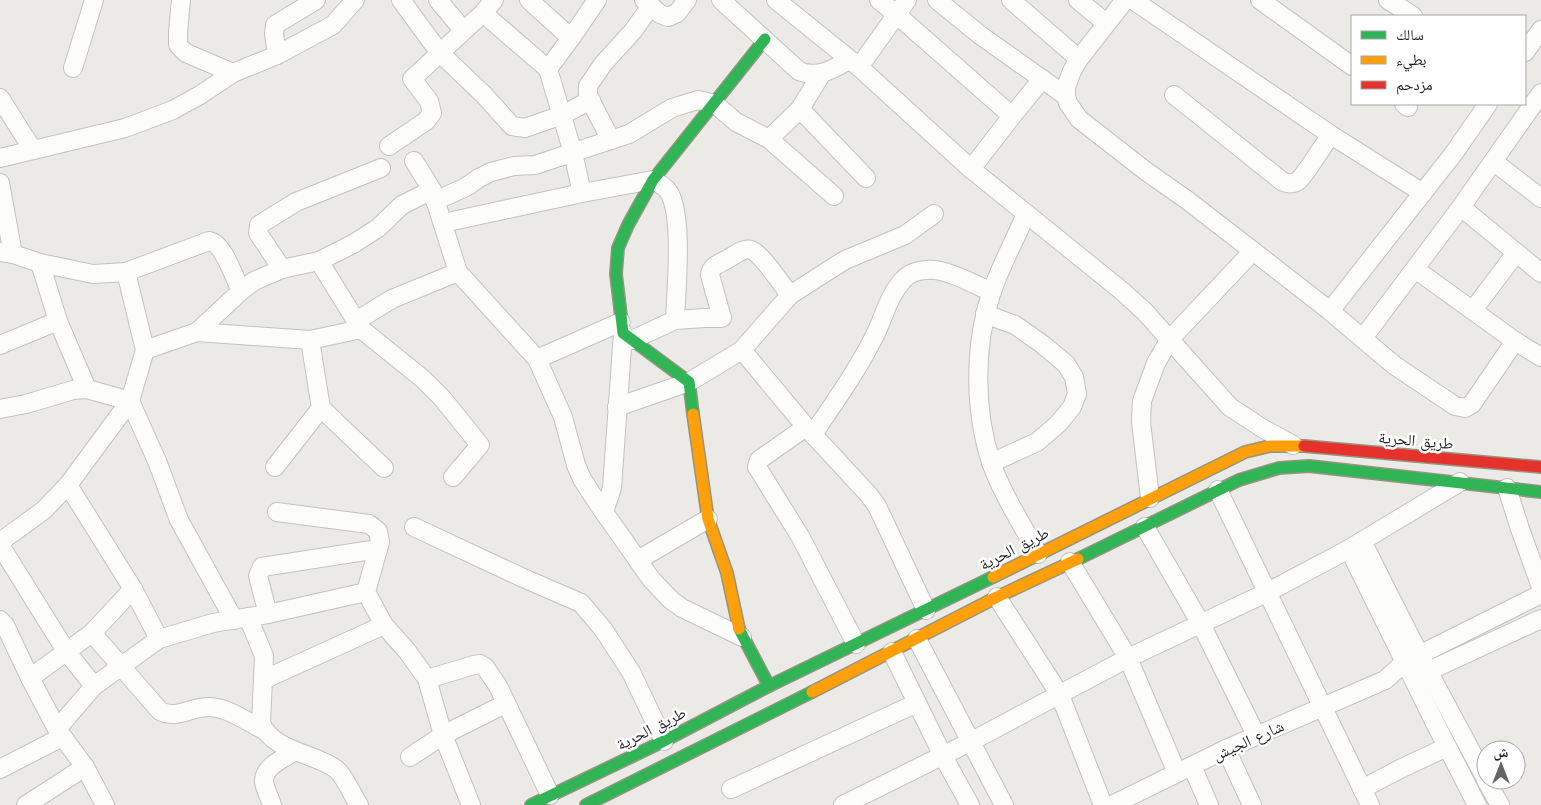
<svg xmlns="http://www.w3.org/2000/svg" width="1541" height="805" font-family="'Work Sans','Noto Naskh Arabic',sans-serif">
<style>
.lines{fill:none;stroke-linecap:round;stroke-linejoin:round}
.street-casing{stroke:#c3c2c1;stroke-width:20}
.fast-casing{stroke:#95957f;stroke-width:14}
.slow-casing{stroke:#95957f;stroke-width:14}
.jam-casing{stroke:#95957f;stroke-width:14}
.street{stroke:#fcfcfb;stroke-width:18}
.fast{stroke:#30b455;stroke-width:11}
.slow{stroke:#ff9f0a;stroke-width:11}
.jam{stroke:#e5322d;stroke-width:11}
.labels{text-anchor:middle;stroke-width:5;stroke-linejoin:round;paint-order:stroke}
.street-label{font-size:16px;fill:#1e1e1e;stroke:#fff}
</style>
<rect width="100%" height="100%" fill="#eceae7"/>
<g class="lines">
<g class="street-casing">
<g id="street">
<path d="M181 0 178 32V45L186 53 233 73"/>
<path d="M401 0 439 52 484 95 512 126 525 128 562 115 591 100"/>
<path d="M438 0 463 30"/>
<path d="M529 0 571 38"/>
<path d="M644 0 660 14 668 17 677 13 687 0"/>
<path d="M721 0 799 71C818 79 833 69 849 60"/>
<path d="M776 0 859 67 971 169 1122 291 1145 312 1230 407 1262 428 1293 445"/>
<path d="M879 0 896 14 1012 116 971 169"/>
<path d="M937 0 980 35 1066 96"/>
<path d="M1011 0 1079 59"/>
<path d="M1078 0 1106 23"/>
<path d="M1125 0 1079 59 1072 71 1066 87V96L1068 103 1079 119 1147 172 1187 200 1253 251 1330 311 1394 365 1455 406 1465 408 1472 404 1515 341"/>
<path d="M1133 0 1331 135 1423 193"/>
<path d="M1260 0 1352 66"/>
<path d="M1388 0 1413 16"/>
<path d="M483 13 548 69 573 153 582 193"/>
<path d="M1525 52 1541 30"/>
<path d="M277 55 274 34 275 25 316 0"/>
<path d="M859 67 907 0"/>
<path d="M73 68 94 0"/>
<path d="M548 69 571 38 597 0"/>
<path d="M1174 95 1283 182C1288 184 1293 184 1298 181 1306 174 1323 145 1331 135"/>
<path d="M0 98 33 150"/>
<path d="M1404 104 1408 107"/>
<path d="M800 109 822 73"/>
<path d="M1012 116 1042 79"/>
<path d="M769 139 800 109 866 178"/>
<path d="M611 140 588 96V86L603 64 633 31 651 6"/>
<path d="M389 146 426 121 432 113 429 101 412 79 483 13 494 0"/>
<path d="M0 158 125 128 173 110 200 95 233 73 277 55 333 25 355 0"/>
<path d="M414 161 432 190 458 272 537 359 563 417 576 465 582 479 599 505 651 579 671 600 682 608 742 637"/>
<path d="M1494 162 1541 198"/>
<path d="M0 183 13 254"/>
<path d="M435 201 466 187 479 178 491 172 514 166 535 165 629 134 672 108 698 100 715 104 736 122 769 139 834 196"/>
<path d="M1461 207 1541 273"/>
<path d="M1026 214C1015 240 1000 267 991 294 974 346 974 410 991 462 1002 494 1022 524 1038 554"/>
<path d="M443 223 582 193 653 180C658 183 665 186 668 191 684 213 676 292 675 320"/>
<path d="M0 252 13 254 40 263 93 274 126 272 209 241C224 243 234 278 241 291"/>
<path d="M319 261 361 329 423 379 442 398 480 445 453 477"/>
<path d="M40 263 58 321 87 389"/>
<path d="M282 269 258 233 259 225 296 202 381 168"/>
<path d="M1415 269 1515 341 1541 357"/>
<path d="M1473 310 1516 253"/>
<path d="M1330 311 1454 153 1488 104"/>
<path d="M985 314 1015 325 1042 344 1066 364 1074 377 1077 394 1072 407 1058 424 1037 442 991 463"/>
<path d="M356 321 392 299 458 272"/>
<path d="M197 332 241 291 254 281 282 269 319 261 353 244 378 228 402 205 432 190"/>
<path d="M1363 338 1461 207 1541 93"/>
<path d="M310 340 321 408 384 468"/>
<path d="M632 340 675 320 705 318H722L710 275C711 266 718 264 726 260 732 257 744 247 751 250 761 253 782 285 790 295"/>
<path d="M0 345 58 321"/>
<path d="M145 350 197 332 310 340 361 329"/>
<path d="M742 350 806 427 869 495 877 506 926 610"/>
<path d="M537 359 621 322"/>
<path d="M617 407 689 382 742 350 790 295 845 260 905 235 934 214"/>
<path d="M0 409 26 404 73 390 87 389 130 401 157 461 179 520 234 620"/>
<path d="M806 427 759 460 757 467 800 536 856 644"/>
<path d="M813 434C834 403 857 371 874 337 884 318 888 296 903 280 909 273 919 270 927 270 946 268 975 285 992 292"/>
<path d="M275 467 321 408"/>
<path d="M68 485 133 589 159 639"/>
<path d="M1507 488 1520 529 1541 587"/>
<path d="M1218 490 1370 805"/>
<path d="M1150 498 1141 422 1142 401 1156 363 1170 339 1253 251"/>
<path d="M277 512 369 524 378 531 380 542 366 592 384 625 407 651 427 679 443 735 471 805"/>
<path d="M604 512 612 488 623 333"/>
<path d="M414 527 521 577 581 603 603 629 631 672 664 741"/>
<path d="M1145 527 1201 624 1256 735"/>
<path d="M1362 541 1419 654 1486 779"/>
<path d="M0 542 44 510 68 485 130 401 145 350 126 272"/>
<path d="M0 545 66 651 94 686"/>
<path d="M1349 549 1434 721 1477 805"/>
<path d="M638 560 708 519"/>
<path d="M1070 562 1128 658 1177 773"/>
<path d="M997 597 1060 695 1103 805"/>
<path d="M268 614 258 576 262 567 378 549"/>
<path d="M248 617 264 656 261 723C272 751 314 753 336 769 344 775 353 796 359 805"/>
<path d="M0 620 5 625 30 678 57 729 85 767 105 805"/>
<path d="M92 633 160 711C177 720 192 706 210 707 229 708 247 722 264 730"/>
<path d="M917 639 1004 805"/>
<path d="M892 652 943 756 970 805"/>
<path d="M1420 675 1541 619"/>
<path d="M30 678 92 633 133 589"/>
<path d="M427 679 474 665 480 664 485 667 498 686 550 795"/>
<path d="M263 680 384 625"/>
<path d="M57 729 94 686 159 639 213 623 268 614 366 592"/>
<path d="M1226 749 1252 805"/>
<path d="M410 757 443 735 505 704"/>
<path d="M1192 766 1209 805"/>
<path d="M0 769 62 737"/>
<path d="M1486 780 1500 805"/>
<path d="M731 789 917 703"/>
<path d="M1362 789 1400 769 1447 747"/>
<path d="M26 805 85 767"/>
<path d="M272 805C270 798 265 789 264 782 263 766 285 758 295 751"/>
<path d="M843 805 970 742 1128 658 1268 592 1349 549 1460 482"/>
<path d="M1112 805 1226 749 1385 680 1405 662 1541 594"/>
</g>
</g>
<g class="fast-casing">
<g id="fast">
<path d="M693 414 689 382 623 333 616 274 618 248 628 225 653 180 765 39"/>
<path d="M1078 559 1239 480 1279 468 1309 466 1541 492"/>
<path d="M739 629 769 686"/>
<path d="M531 805 664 741 769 686 993 577"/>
<path d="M586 805 812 692"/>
</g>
</g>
<g class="slow-casing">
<g id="slow">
<path d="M693 414 708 519 727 573 739 629"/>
<path d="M993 577 1245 452 1270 446H1304"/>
<path d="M812 692 997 597 1078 559"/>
</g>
</g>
<g class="jam-casing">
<path id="jam" d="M1304 446 1541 467"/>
</g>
<use href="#street" class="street"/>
<use href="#fast" class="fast"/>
<use href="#slow" class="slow"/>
<use href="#jam" class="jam"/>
</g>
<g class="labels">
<g class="street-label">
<text transform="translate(1416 440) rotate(5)" y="6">طريق الحرية</text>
<text transform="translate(1014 548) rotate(-27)" y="6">طريق الحرية</text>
<text transform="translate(651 728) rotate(-27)" y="6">طريق الحرية</text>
<text transform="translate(1248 740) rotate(-24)" y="6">شارع الجيش</text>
</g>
</g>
<rect x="1351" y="15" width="175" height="90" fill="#ffffff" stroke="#a5a5a5"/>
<rect x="1361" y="31" width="25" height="8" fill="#30b455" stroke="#a5a5a5"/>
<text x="1396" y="40" font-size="15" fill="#1e1e1e">سالك</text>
<rect x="1361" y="56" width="25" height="8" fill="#ff9f0a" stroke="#a5a5a5"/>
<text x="1396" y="65" font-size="15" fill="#1e1e1e">بطيء</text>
<rect x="1361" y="81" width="25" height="8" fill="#e5322d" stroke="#a5a5a5"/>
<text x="1396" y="90" font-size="15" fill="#1e1e1e">مزدحم</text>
<g transform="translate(1501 765)"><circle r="24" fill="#ffffff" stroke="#a5a5a5"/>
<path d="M0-4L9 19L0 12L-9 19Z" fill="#666564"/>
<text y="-8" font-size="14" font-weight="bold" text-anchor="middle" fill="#1e1e1e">ش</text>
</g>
</svg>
